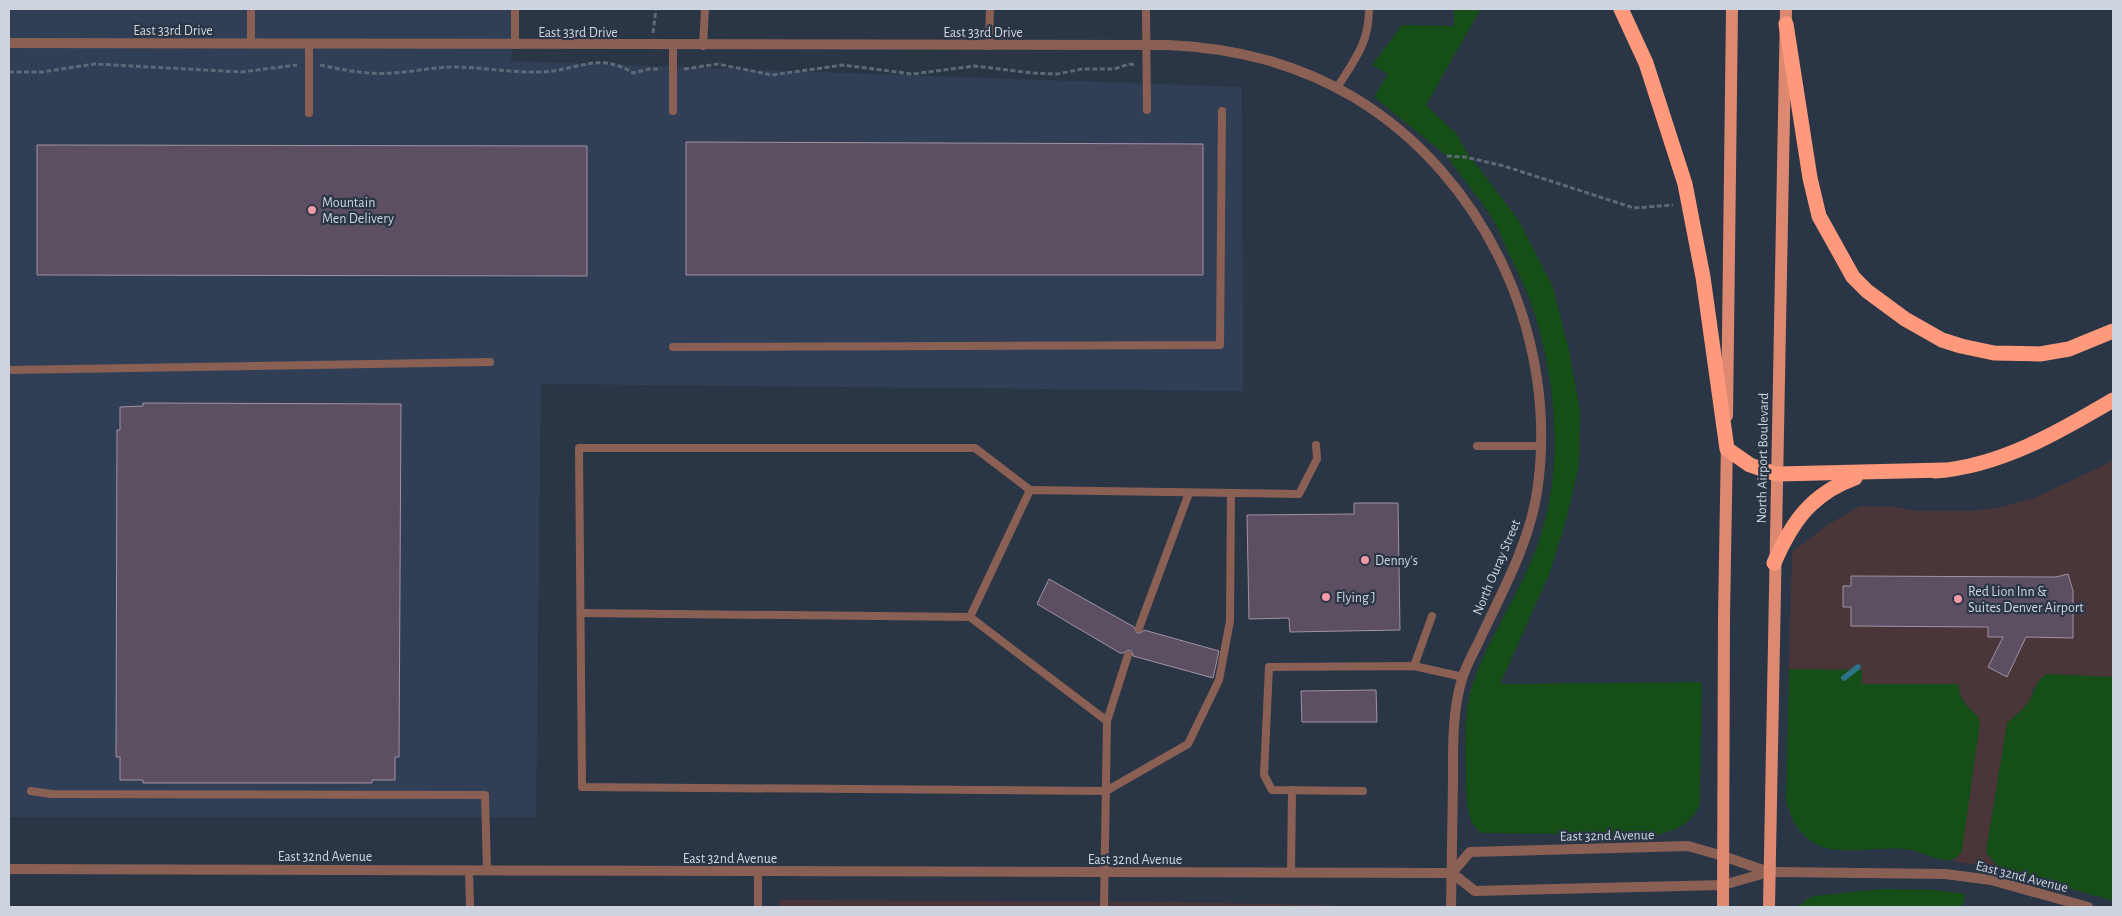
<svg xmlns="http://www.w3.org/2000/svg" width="2122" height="916" font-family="'Alegreya Sans',sans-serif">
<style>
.commercial{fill:#4a3539}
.built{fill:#303f55}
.green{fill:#164e17}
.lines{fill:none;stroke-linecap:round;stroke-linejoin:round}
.stream{stroke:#2c7388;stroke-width:5.5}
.building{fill:#5c4f61;stroke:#a192a5}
.path{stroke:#5e6877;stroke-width:3;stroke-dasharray:5 2.5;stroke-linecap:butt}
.service{stroke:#8a6054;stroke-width:8}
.minor{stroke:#8a6054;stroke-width:10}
.tertiary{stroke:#8a6054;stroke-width:10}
.primary{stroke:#dd8971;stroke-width:12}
.motorway{stroke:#fe997c;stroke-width:15}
.poi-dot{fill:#f39aa7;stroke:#2a3546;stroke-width:2}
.labels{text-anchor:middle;stroke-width:4.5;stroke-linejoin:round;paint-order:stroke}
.street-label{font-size:14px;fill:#cdd4df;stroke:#2a3546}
.poi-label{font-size:14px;fill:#cdd4df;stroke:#2a3546;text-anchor:start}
</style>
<rect width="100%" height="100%" fill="#2a3546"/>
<g class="commercial">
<path d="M2113 461V677L2047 674 2033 689 2030 700 2023 709 2007 723 1986 852 1999 868 1950 861 1957 858 1979 719 1965 703 1960 694 1862 684V670L1789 669 1792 552 1829 524 1860 506 1896 507 1916 511H1974L2001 507 2034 498Z"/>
<path d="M780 900 1175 902 1399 907H780Z"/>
</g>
<path class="built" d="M9 9H515L511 61 1242 87 1243 391 541 384 536 817H9Z"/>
<g class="green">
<path d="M1454 9H1479L1480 10 1426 105 1456 133 1468 154 1518 219 1553 287 1569 350 1580 411 1579 466 1566 521 1549 575 1500 684 1702 682 1700 804C1692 824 1674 832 1654 835L1481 833C1465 819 1467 801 1466 781 1466 748 1462 712 1474 680 1488 641 1511 606 1528 568 1543 537 1552 497 1554 462 1557 410 1548 353 1531 303 1525 286 1517 270 1509 254 1504 243 1500 231 1493 220 1480 197 1461 178 1447 156L1374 97 1388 74 1372 65 1402 25 1454 26Z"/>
<path d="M1789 669 1862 670V684H1958C1959 691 1960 697 1965 703 1969 710 1979 714 1980 723L1962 851C1955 862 1947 861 1935 858 1926 855 1916 850 1906 849 1882 846 1838 856 1818 845 1799 835 1791 821 1786 800Z"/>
<path d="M2047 674 2113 677V901L1999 868 1986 852 2007 723C2015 716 2024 709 2030 700 2036 689 2035 681 2047 674Z"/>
<path d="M1882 889 1935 890 1965 894 1963 905 1953 907H1793L1804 903 1805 900 1814 896Z"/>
</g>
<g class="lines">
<path class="stream" d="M1844 678 1858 667"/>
</g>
<g class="building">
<path d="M686 142 1203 144V275H686Z"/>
<path d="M37 145 587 146V276L37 275Z"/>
<path d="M143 403 401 404 399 757H395V780H372V783H143V780H120V757H116L117 430H120V407L143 406Z"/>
<path d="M1354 503H1398L1400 630 1290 632 1289 618 1249 619 1247 515 1354 514Z"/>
<path d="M2068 574 2073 591V638L2026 637 2007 677 1988 667 2003 637H1988V627L1851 626V607H1843V586H1851V576L2056 577Z"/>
<path d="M1049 579 1134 627 1137 633H1140L1144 630 1219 651 1213 678 1133 656 1132 652 1129 650 1123 653H1120L1037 604Z"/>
<path d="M1376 690 1377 722H1302L1301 691Z"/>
</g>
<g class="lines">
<g class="path">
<path d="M653 33 656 9"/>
<path d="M320 65C344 70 367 75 392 73 412 72 433 67 453 67 482 67 511 73 541 72 577 71 598 51 633 73L649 69H661"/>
<path d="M684 69 718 64 772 75 843 65 912 74 975 66 1032 73 1057 74 1082 69H1114L1129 64 1136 65"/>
<path d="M9 72H42L95 64 241 72 297 65"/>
<path d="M1447 156 1465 157 1504 166 1634 208 1673 205"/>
</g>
<g class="service">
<path d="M251 9V44"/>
<path d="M515 9V45"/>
<path d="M1146 9 1147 110"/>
<path d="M673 46V111"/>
<path d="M703 46 705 9"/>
<path d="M989 46 990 9"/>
<path d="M1337 88C1354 60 1369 44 1369 9"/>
<path d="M309 113V45"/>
<path d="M673 347 1220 345 1222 111"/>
<path d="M9 370 490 362"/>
<path d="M1477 446H1540"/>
<path d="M1030 490 975 448H579L582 787 1106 791 1188 744 1219 680 1230 621 1231 494"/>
<path d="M581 613 970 617 1107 721 1104 907"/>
<path d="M970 617 1030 490 1299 494 1317 459 1316 445"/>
<path d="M1139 628 1189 493"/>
<path d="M1414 666 1432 616"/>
<path d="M1107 721 1128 655"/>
<path d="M31 791 51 794 485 795 487 871"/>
<path d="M1363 791 1272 790 1264 775 1269 667 1414 666 1463 677"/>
<path d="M469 871 470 907"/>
<path d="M758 871V907"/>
<path d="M1291 873 1292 790"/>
</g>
<g class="minor">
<path d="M9 43 1168 45C1235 48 1296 63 1355 98 1487 178 1560 340 1537 492 1529 544 1502 592 1480 639 1474 652 1466 665 1462 679 1452 712 1453 747 1453 782 1452 824 1452 865 1451 907"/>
<path d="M1769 872 1945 874 1991 880 2088 907"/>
</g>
<g class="tertiary">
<path d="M9 869 1452 873 1475 891 1723 885 1769 872"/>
<path d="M1452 873 1470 852 1688 846 1723 856 1769 872"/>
</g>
<g class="primary">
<path d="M1727 416 1732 9"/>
<path d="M1723 907 1724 617 1727 441"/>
<path d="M1769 907 1786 9"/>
</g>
<g class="motorway">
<path d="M1621 9 1646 63 1685 184 1703 277 1727 449 1750 465 1776 474 1944 470"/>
<path d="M1786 24 1810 178 1819 216 1853 277 1867 291 1905 319 1942 340 1961 346 1994 353 2040 354 2069 349 2113 331"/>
<path d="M1935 471C1999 467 2059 432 2113 400"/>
<path d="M1774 563C1792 522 1811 494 1855 478"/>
</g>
</g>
<g class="poi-dot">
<circle cx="312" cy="210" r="5"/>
<circle cx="1365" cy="560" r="5"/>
<circle cx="1326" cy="597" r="5"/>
<circle cx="1958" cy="599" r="5"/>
</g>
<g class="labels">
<g class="street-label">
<text x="173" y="35">East 33rd Drive</text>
<text x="578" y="37">East 33rd Drive</text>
<text x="983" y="37">East 33rd Drive</text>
<text transform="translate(1762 458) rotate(-89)" y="5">North Airport Boulevard</text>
<text transform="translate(1496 567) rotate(-67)" y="5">North Ouray Street</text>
<text transform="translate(1607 835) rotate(-1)" y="5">East 32nd Avenue</text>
<text x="325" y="861">East 32nd Avenue</text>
<text x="730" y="863">East 32nd Avenue</text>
<text x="1135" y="864">East 32nd Avenue</text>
<text transform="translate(2022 876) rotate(14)" y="5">East 32nd Avenue</text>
</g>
<g class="poi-label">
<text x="322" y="207">Mountain<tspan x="322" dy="16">Men Delivery</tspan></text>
<text x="1375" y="565">Denny's</text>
<text x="1968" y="596">Red Lion Inn &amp;<tspan x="1968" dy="16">Suites Denver Airport</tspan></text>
<text x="1336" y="602">Flying J</text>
</g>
</g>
<rect width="2122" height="916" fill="none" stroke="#cdd4df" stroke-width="20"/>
</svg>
